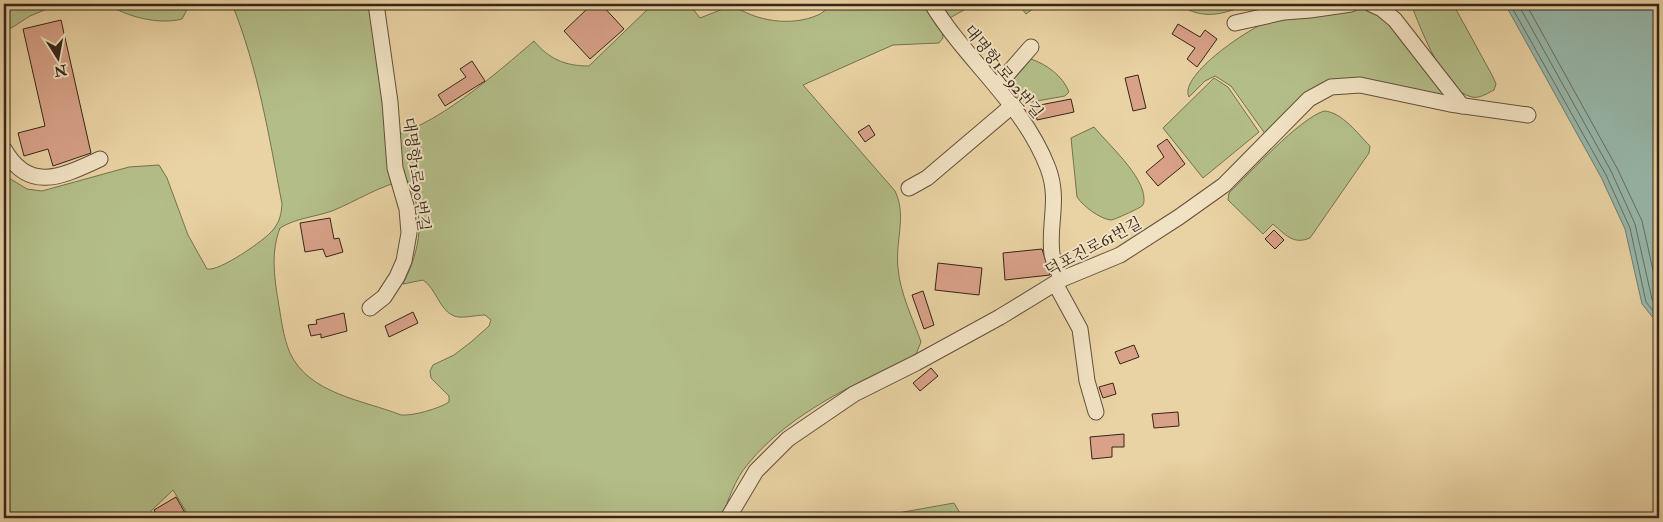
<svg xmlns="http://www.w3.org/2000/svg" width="1663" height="522" font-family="'IM FELL Double Pica','Noto Serif KR',serif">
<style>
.green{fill:#b3bd88;stroke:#747250;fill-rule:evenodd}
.water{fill:#97b7aa;stroke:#707d70}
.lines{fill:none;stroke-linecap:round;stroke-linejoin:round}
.shore{stroke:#666e62;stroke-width:1}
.building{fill:#d8a188;stroke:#362619}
.minor-casing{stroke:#63513c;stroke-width:17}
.minor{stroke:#f1e2c3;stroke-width:15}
.labels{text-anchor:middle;stroke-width:4;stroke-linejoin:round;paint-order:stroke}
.street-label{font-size:16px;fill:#362619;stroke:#f1e2c3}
</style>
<rect width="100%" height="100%" fill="#e9d2a3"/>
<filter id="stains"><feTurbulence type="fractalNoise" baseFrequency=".004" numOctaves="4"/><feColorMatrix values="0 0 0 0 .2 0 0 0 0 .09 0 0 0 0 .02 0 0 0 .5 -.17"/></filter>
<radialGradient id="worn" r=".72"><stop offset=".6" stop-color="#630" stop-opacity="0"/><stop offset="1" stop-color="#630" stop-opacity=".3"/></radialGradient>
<g class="green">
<path d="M4 4H59L30 16 8 30 4 27Z"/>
<path d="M108 4H190L182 19C160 25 126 17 108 4Z"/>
<path d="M232 4H370L383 91 385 137C431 131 499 71 534 41 549 59 565 66 589 66L653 4H689L700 18 733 5C755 21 791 27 818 15 825 12 830 4 837 4 867 2 897 4 927 4L942 29 943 38 939 43 893 45 803 85 895 191C907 215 895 242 898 268 900 293 913 319 921 342L916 354C858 383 790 412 748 464 734 480 729 500 721 518H190L173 490 150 512 151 518H4V175L27 189 42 191 129 167 159 165 167 178 188 235 207 269C219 272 265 240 273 230 280 221 281 215 282 204 269 136 258 68 232 4ZM407 180C426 216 421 248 403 284L423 280C436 288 439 310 454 316 462 319 476 315 485 315L491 320 489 326 471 342 454 355 433 365 430 371 431 378 449 396V402C438 409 413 416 401 415 363 400 309 394 290 353 283 337 281 317 278 300 274 276 271 251 280 228 296 218 315 217 332 211 357 201 380 185 407 180Z"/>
<path d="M936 4H975L946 20Z"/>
<path d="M1018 4H1040L1026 14Z"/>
<path d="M1177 4H1252C1222 13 1207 22 1177 4Z"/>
<path d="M1411 4H1453L1492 75 1496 84 1494 90C1488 93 1479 99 1472 97 1444 92 1420 27 1411 4Z"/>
<path d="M1361 8C1391 12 1427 70 1446 94L1445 98 1353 79 1266 135 1231 86 1215 76 1205 81 1189 97C1178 75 1252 26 1270 21 1299 14 1332 10 1361 8Z"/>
<path d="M1031 59C1046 64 1063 76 1069 92L1065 96 1020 104 1010 94 1008 86Z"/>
<path d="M1214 78 1228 87 1259 132 1203 178 1163 128Z"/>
<path d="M1324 111C1342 112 1358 134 1370 146L1369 153 1310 238C1293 245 1286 235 1273 224L1263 234 1228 200 1229 193C1250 173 1299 119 1324 111Z"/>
<path d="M1094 127C1108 144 1144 176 1144 199 1144 201 1144 204 1142 206 1140 208 1114 220 1111 220 1100 219 1083 206 1077 197L1071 138Z"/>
<path d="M954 503 963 518H870Z"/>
</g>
<path class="water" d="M1505 4H1659V325L1642 304 1625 229 1601 177Z"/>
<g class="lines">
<g class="shore">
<path d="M1510 4 1606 175 1630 228 1646 302 1659 318"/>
<path d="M1518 4 1611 171 1635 224 1652 299 1659 309"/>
<path d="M1526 4 1617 168 1642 221 1659 297"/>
</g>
</g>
<g class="building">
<path d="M601 4 624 29 590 59 564 31 588 8Z"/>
<path d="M61 20 91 153 53 166 48 149 24 156 18 133 45 126 23 29Z"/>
<path d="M1178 24 1200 37 1205 30 1217 39 1197 67 1187 59 1195 48 1172 34Z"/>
<path d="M472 61 485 81 445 106 438 95 466 77 460 69Z"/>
<path d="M1138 75 1146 108 1133 111 1125 78Z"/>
<path d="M1071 99 1074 112 1037 120 1035 106Z"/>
<path d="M869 125 875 135 865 142 858 132Z"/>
<path d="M1167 139 1185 164 1158 186 1146 172 1164 157 1157 146Z"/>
<path d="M330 218 334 239 339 238 343 252 326 257 323 249 305 252 300 223Z"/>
<path d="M1274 230 1284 240 1275 249 1265 239Z"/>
<path d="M1042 249 1050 275 1005 280 1003 253Z"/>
<path d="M938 263 982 268 979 295 935 290Z"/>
<path d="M923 291 934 325 924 329 912 295Z"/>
<path d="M413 312 418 323 389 337 385 326Z"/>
<path d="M344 313 347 331 321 338V334L311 336 308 325 317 324 316 320Z"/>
<path d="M1134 345 1139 357 1120 364 1115 352Z"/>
<path d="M931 368 938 376 920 391 913 383Z"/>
<path d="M1113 383 1116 394 1103 398 1099 387Z"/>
<path d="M1178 412 1179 426 1154 428 1152 414Z"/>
<path d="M1124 434V447H1112V457L1092 459 1090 437Z"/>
<path d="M176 497 188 518H159L154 510Z"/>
</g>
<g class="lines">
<g class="minor-casing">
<g id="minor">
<path d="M932 4C967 62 1023 103 1048 168 1060 200 1048 224 1052 254 1054 263 1058 271 1062 279"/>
<path d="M1371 4 1382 9 1395 20 1462 106"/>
<path d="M1235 23 1284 12 1310 10 1351 4"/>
<path d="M997 86 1031 47"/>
<path d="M4 149C29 194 63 176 100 159"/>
<path d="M909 188 927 178 1013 105"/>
<path d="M1056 285 1080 329 1087 381 1096 412"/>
<path d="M370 308 384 297 397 277 404 261 409 233 407 209 395 168 390 102 376 4"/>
<path d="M728 518 756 471 788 439 854 394 916 363 1000 317 1062 279 1120 255 1179 217 1224 185 1309 99 1331 87 1360 85 1450 104 1528 115"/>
</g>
</g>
<use href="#minor" class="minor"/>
</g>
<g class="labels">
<g class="street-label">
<text transform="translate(1004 71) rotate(51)" y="6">대명항1로92번길</text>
<text transform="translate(417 174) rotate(82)" y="6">대명항1로90번길</text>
<text transform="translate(1093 246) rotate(-28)" y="6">덕포진로61번길</text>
</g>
</g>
<rect width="1663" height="522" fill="none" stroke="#e9d2a3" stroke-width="20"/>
<rect x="5" y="5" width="1653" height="512" fill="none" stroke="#362619" stroke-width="2.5"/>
<rect x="10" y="10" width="1643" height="502" fill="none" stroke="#362619"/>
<g transform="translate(58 58) rotate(169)" stroke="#f1e2c3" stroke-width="4" paint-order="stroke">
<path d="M0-4L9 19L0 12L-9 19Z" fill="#362619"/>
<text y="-8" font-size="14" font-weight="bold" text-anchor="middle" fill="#362619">N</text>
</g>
<rect width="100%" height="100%" filter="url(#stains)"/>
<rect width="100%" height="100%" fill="url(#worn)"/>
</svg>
